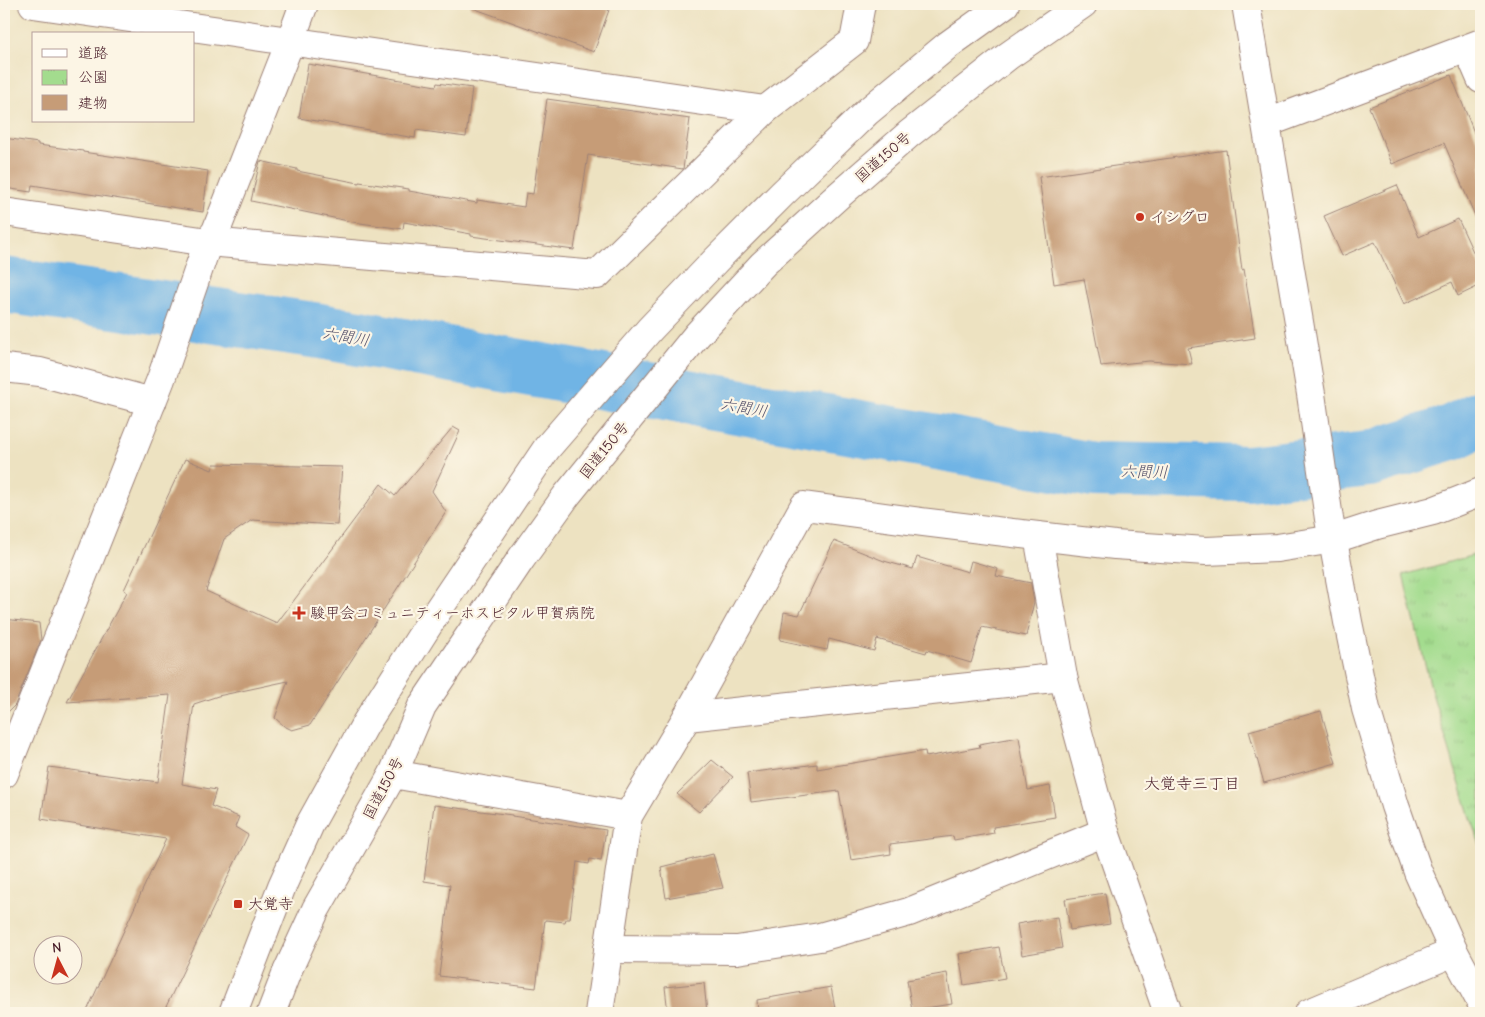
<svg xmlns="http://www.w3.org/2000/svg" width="1485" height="1017" font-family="'Comic Neue','Klee One',sans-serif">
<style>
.park{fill:url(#park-tufts);stroke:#767e5c}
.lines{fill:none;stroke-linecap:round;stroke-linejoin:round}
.river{stroke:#6fb4e5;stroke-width:56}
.building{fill:#c69c77}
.street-casing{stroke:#9c8076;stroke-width:30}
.secondary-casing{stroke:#9c8076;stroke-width:30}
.highway-casing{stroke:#9c8076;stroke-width:30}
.street{stroke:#fff;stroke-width:28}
.secondary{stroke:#fff;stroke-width:28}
.highway{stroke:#fff;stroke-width:28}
.poi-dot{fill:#c8321e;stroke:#fcf5e5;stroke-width:2}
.labels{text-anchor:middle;stroke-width:4.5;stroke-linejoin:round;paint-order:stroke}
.street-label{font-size:15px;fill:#4a1f2b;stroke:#fcf5e5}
.poi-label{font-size:15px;fill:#4a1f2b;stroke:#fcf5e5;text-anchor:start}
.water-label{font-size:16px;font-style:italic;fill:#57536c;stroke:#fcf5e5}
.neighbourhood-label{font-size:16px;fill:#4a1f2b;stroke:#fcf5e5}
</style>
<defs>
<pattern id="park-tufts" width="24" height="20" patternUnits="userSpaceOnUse" patternTransform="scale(1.25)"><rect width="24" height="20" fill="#a3dc8e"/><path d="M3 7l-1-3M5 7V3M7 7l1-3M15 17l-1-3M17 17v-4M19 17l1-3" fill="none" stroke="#8ebc7b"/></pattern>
</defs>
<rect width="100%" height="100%" fill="#fcf5e5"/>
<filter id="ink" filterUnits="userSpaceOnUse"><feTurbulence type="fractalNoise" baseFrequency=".02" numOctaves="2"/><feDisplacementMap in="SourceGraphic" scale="10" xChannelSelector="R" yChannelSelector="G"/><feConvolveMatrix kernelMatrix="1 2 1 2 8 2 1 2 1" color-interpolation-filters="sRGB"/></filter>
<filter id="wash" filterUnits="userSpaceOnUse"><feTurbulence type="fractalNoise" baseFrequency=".0096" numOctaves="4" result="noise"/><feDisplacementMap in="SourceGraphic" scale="20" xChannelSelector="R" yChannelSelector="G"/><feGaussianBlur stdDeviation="1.12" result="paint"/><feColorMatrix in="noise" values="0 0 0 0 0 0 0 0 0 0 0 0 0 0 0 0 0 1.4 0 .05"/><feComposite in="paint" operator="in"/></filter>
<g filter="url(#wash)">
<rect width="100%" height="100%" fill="#ede2c1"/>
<path class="park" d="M1481 553V847L1471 821 1433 696 1403 575Z"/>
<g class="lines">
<path class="river" d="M4 285 320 331 1093 470 1248 473 1369 459 1451 433 1481 418"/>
</g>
<g id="blocks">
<g class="building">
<path d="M470 4H591L609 10 594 52 470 7Z"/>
<path d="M308 64 436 86 437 83 472 88 466 137 416 130 415 138 299 118Z"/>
<path d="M1451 75 1481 150V230L1444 143 1392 164 1369 107Z"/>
<path d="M547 99 690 119 683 169 588 155 574 250 471 236V234L404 222 403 229 353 222 251 201 260 161 297 169V171L359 183V182L409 189V191L477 203V200L524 207 526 193 533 194Z"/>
<path d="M4 138 38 143V145L83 151V152L208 171 203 212 32 185 31 192 4 188Z"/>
<path d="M1226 150 1242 270 1244 269 1255 338 1188 348 1192 364 1149 361 1101 366 1084 279 1054 284 1039 177Z"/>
<path d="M1397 185 1419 237 1458 219 1481 269V285L1458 296 1452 282 1404 304 1375 242 1342 256 1324 216Z"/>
<path d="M453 427 460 431 432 491 446 512 310 725 292 730 284 726 275 718 288 681 218 696 194 704 182 784 216 790 211 806 239 817 235 827 248 835 163 1013H86L166 839 41 819 49 767 158 782 170 695 67 702 127 592 124 590 185 459 212 470 214 464 342 467 337 525 252 520 224 539 206 591 277 623 381 484 395 496Z"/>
<path d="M834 541 884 561 913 569 917 557 968 572 971 561 998 569 996 576 1031 583 1034 602 1026 636 982 627 971 663 927 650 926 653 877 639 874 651 829 639 827 650 780 640 784 612 799 615Z"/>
<path d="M4 619 39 623 41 640 15 705 4 716Z"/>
<path d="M1321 711 1336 763 1264 783 1249 731Z"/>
<path d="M1019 737 1028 790 1050 786 1055 817 993 827 994 833 954 840 953 836 890 844 891 854 851 860 839 791 751 802 747 773 817 764V769L925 751 926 757 980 747 979 744Z"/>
<path d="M712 760 733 777 699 812 677 794Z"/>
<path d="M434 805 512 815V816L606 830 601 861 590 859 589 864 577 862 570 919H566L565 922 545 920 536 988 439 976 450 885 424 881Z"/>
<path d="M713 854 723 888 666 898 661 867Z"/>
<path d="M1105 893 1110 924 1070 930 1065 899Z"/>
<path d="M1057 917 1062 948 1022 955 1017 924Z"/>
<path d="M999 947 1005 978 964 985 959 954Z"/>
<path d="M947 973 952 1004 912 1010 907 980Z"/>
<path d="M704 983 707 1013H668L665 987Z"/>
<path d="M831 987 836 1013H758L757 1000Z"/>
</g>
</g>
</g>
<g filter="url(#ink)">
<use href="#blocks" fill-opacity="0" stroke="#9c8076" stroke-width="1"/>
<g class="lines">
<g class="street-casing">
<g id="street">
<path d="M33 4 765 110"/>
<path d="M1468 49 1481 79"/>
<path d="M1267 123 1481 43"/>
<path d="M4 212 208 242 597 275 765 110 854 41 861 4"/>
<path d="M4 368 40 372 152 402"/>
<path d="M1038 536 1115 545 1206 551 1277 548 1334 539 1377 525 1433 511 1481 492"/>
<path d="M687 717 1063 677"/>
<path d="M4 774 161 379 208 242 216 231 290 42 304 4"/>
<path d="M393 774 628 816"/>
<path d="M608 949 737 950 820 937 909 912 1105 832"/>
<path d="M599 1013 628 816 687 717 804 506 922 522 1038 536 1063 677 1105 832 1168 1013"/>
</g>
</g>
<g class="secondary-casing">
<g id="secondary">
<path d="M1246 4 1311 394 1329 519 1348 622 1366 709 1395 806 1418 872 1454 952 1481 1002"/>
<path d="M1309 1013 1454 952"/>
</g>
</g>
<g class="highway-casing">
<g id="highway">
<path d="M233 1013 282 886 310 824 366 723 434 616 547 448 650 329 717 259 782 194 867 112 948 45 1005 4"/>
<path d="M271 1013 286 974 316 909 393 774 422 706 521 559 567 495 697 335 763 264 838 196 909 134 1008 56 1083 4"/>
</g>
</g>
<use href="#street" class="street"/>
<use href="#secondary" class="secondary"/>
<use href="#highway" class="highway"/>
</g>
</g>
<g class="poi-dot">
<circle cx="1140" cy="217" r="5"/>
<path d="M296.5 605.5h5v5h5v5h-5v5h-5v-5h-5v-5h5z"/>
<rect x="233" y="899" width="10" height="10" rx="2.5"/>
</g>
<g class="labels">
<g class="street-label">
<text transform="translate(883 157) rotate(-41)" y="5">国道150号</text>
<text transform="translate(604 450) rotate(-51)" y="5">国道150号</text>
<text transform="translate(383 788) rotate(-62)" y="5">国道150号</text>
</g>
<g class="poi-label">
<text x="1150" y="222">イシグロ</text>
<text x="310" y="618">駿甲会コミュニティーホスピタル甲賀病院</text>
<text x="248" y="909">大覚寺</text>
</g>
<g class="water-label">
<text transform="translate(346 336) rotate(10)" y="6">六間川</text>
<text transform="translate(744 407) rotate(10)" y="6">六間川</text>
<text transform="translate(1144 471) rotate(1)" y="6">六間川</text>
</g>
<g class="neighbourhood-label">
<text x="1192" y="789">大覚寺三丁目</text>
</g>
</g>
<rect width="1485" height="1017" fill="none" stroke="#fcf5e5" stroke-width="20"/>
<rect x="32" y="32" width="162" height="90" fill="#fcf5e5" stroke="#b59f9b"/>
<rect x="42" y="49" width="25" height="8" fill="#ffffff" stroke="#b59f9b"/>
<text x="78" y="58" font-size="15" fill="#4a1f2b">道路</text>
<rect x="42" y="70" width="25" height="15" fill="url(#park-tufts)" stroke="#b59f9b"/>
<text x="78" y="82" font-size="15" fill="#4a1f2b">公園</text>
<rect x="42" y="95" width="25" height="15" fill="#c69c77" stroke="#b59f9b"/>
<text x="78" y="108" font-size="15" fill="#4a1f2b">建物</text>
<g transform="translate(58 960) rotate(354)"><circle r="24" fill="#fcf5e5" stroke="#b59f9b"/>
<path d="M0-4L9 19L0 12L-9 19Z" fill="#c8321e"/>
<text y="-8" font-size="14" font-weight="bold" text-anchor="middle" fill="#4a1f2b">N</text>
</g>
</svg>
